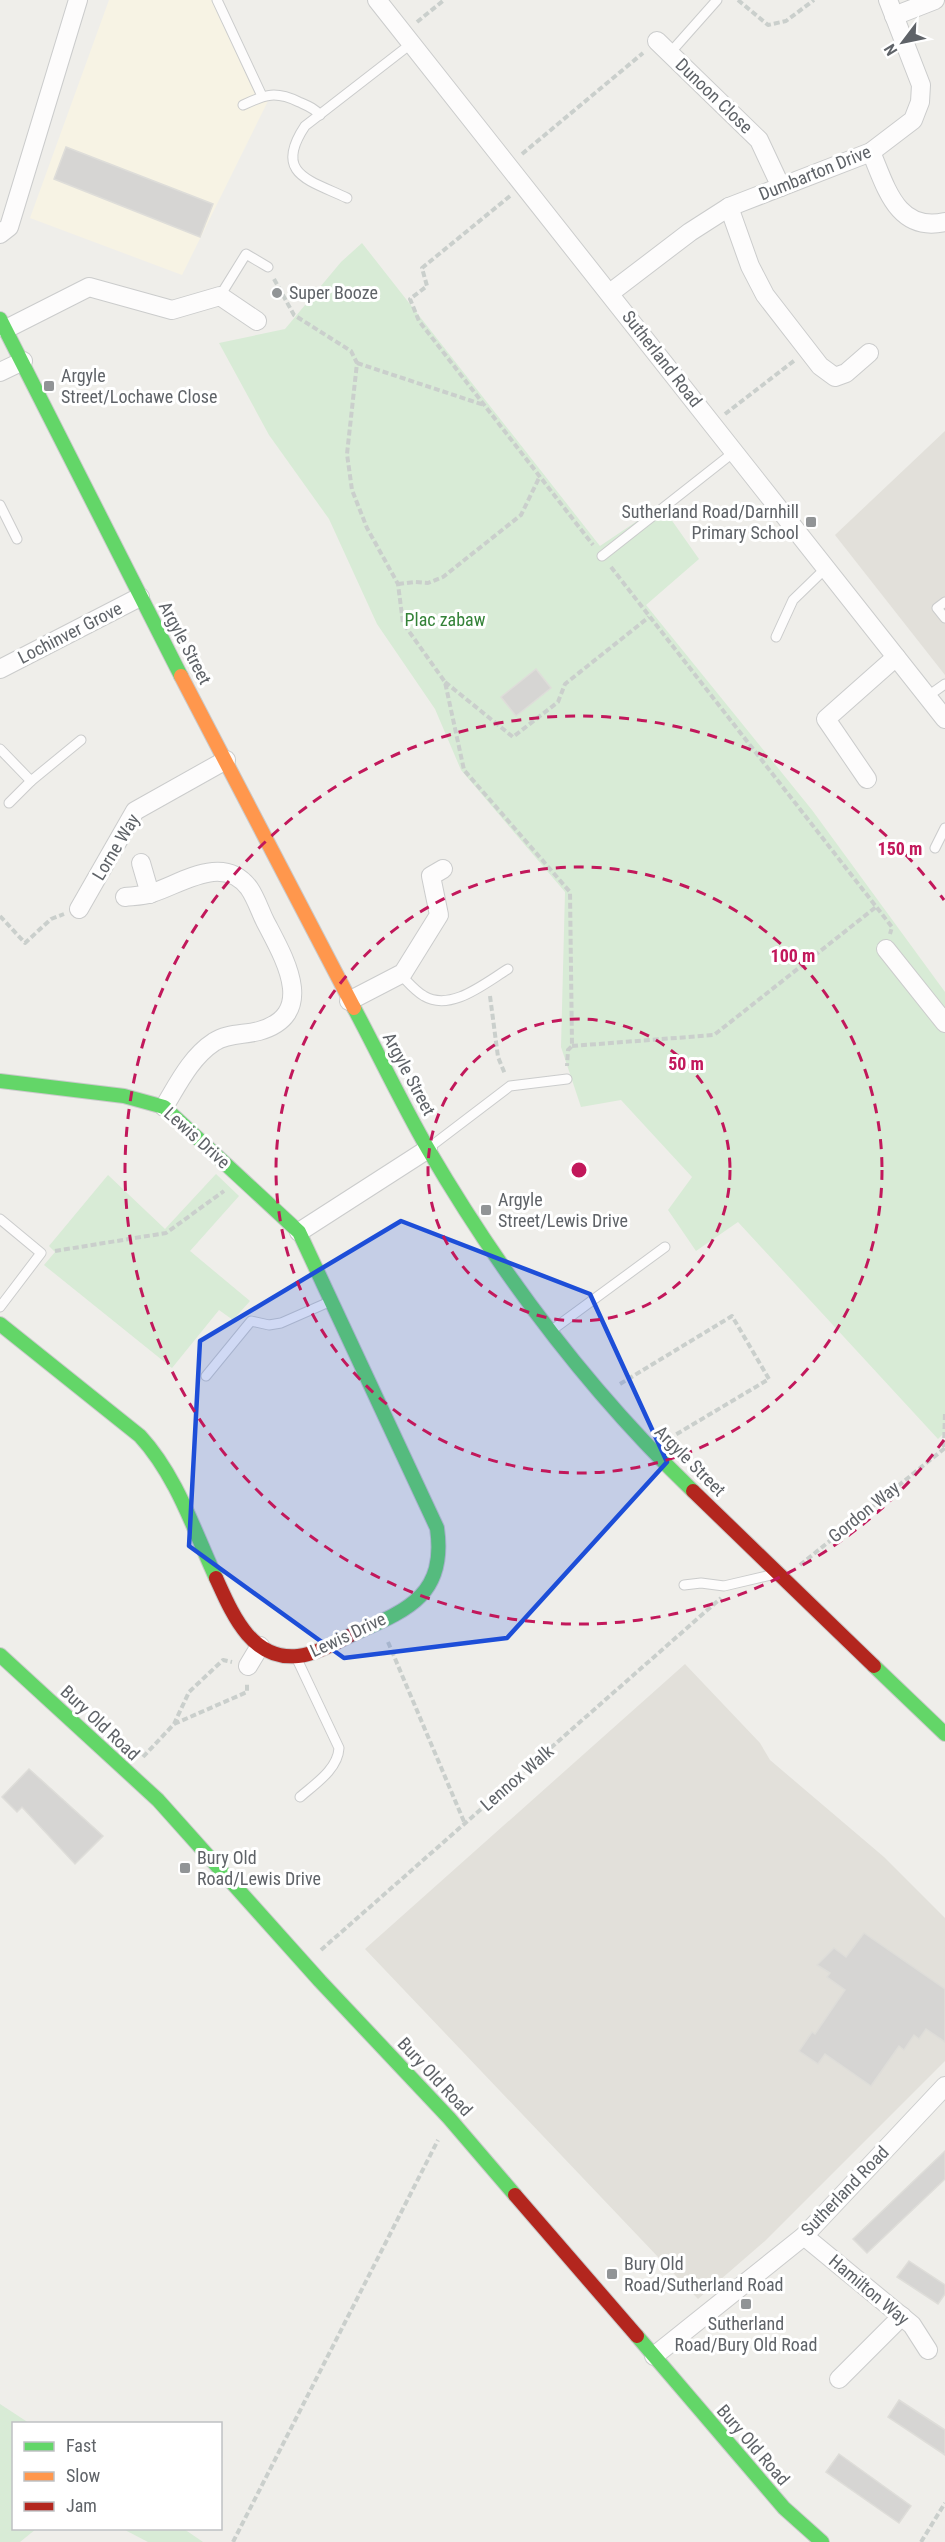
<svg xmlns="http://www.w3.org/2000/svg" width="945" height="2542" font-family="'Roboto Condensed',sans-serif">
<style>
.commercial{fill:#f7f3e4}
.education{fill:#e2e0da}
.green{fill:#d8ebd6}
.building{fill:#d6d5d3;stroke:#deddd9;stroke-width:1.5}
.lines{fill:none;stroke-linecap:round;stroke-linejoin:round}
.lane-casing{stroke:#cbcccc;stroke-width:11}
.street-casing{stroke:#cbcccc;stroke-width:20}
.fast-casing{stroke:#cacacb;stroke-width:16}
.slow-casing{stroke:#cacacb;stroke-width:16}
.jam-casing{stroke:#cacacb;stroke-width:16}
.path{stroke:#cacfcc;stroke-width:4;stroke-dasharray:6 3;stroke-linecap:butt}
.lane{stroke:#fdfcfc;stroke-width:9}
.street{stroke:#fdfcfc;stroke-width:18}
.fast{stroke:#63d668;stroke-width:14}
.slow{stroke:#ff974d;stroke-width:14}
.jam{stroke:#b3261e;stroke-width:14}
.marked{fill:#1d4ed8;fill-opacity:0.2;stroke:#1d4ed8;stroke-width:4.5;stroke-linejoin:round}
.ring{fill:none;stroke:#c2185b;stroke-width:3;stroke-dasharray:10 8}
.poi-dot{fill:#919496;stroke:#fff;stroke-width:2}
.labels{text-anchor:middle;stroke-width:6;stroke-linejoin:round;paint-order:stroke}
.street-label{font-size:18px;fill:#5f6368;stroke:#fff}
.poi-label{font-size:18px;fill:#5f6368;stroke:#fff;text-anchor:start}
.park-label{font-size:18px;fill:#348238;stroke:#fff}
.centre{fill:#c2185b;stroke:#fff;stroke-width:3}
.ring-label{font-size:18px;text-anchor:middle;font-weight:bold;fill:#c2185b;stroke:#fff;stroke-width:6;stroke-linejoin:round;paint-order:stroke}
</style>
<rect width="100%" height="100%" fill="#efeeea"/>
<path class="commercial" d="M109 0H214L268 101 182 275 30 218Z"/>
<g class="education">
<path d="M945 431V675L835 535Z"/>
<path d="M685 1664 760 1743 770 1760 884 1857 945 1918V2061L765 2241 698 2299 365 1949Z"/>
</g>
<g class="green">
<path d="M362 243 600 546 661 505 699 559 646 605 812 810 945 992V1432L938 1439 738 1222 696 1251 668 1210 692 1177 621 1100 581 1107 561 1047 565 892 461 770 435 709 377 624 329 519 269 435 219 343 285 329 341 262Z"/>
<path d="M216 1174 239 1196 190 1251 250 1301 233 1320 219 1310 172 1368 44 1265 55 1252 49 1246 108 1175 165 1229Z"/>
<path d="M0 2404 29 2423 14 2424V2528L36 2529 20 2542H0Z"/>
<path d="M123 2529H184L203 2542H148Z"/>
</g>
<g class="building">
<path d="M66 147 213 204 200 237 54 179Z"/>
<path d="M536 669 551 688 516 716 501 697Z"/>
<path d="M29 1769 103 1836 75 1864 22 1807 17 1812 2 1797Z"/>
<path d="M864 1933 945 1989V2042L926 2029 919 2039 914 2035 904 2050 899 2046 871 2086 825 2054 818 2064 799 2051 812 2032 815 2034 845 1990 827 1977 830 1973 817 1965 834 1948 846 1957Z"/>
<path d="M945 2151V2179L867 2253 853 2239Z"/>
<path d="M909 2261 945 2285V2294L938 2304 897 2277Z"/>
<path d="M899 2400 945 2430V2455L888 2417Z"/>
<path d="M839 2454 911 2506 899 2523 826 2472Z"/>
</g>
<g class="lines">
<g class="lane-casing">
<g id="lane">
<path d="M217 0 262 96"/>
<path d="M670 53 717 0"/>
<path d="M243 105C266 94 276 91 299 102 308 106 314 108 320 115"/>
<path d="M347 198C309 180 273 174 305 126L412 43"/>
<path d="M220 296 246 254 268 267"/>
<path d="M0 505 17 539"/>
<path d="M602 556 734 452"/>
<path d="M945 602 937 608 945 618"/>
<path d="M776 637 793 600 826 568"/>
<path d="M928 696 945 684"/>
<path d="M0 749 31 781 81 740"/>
<path d="M9 803 31 781"/>
<path d="M935 848 945 828"/>
<path d="M400 974C407 981 415 991 424 996 451 1012 485 983 508 969"/>
<path d="M430 1147 510 1086 567 1079"/>
<path d="M0 1219 41 1253 0 1307"/>
<path d="M552 1330 665 1247"/>
<path d="M206 1376 251 1321 269 1325 281 1323 329 1302"/>
<path d="M684 1585 701 1583 724 1586 775 1574"/>
<path d="M296 1657 339 1748C338 1769 315 1784 300 1797"/>
</g>
</g>
<g class="street-casing">
<g id="street">
<path d="M377 0 945 719"/>
<path d="M894 16 935 0"/>
<path d="M657 41 759 140 781 187"/>
<path d="M871 152C886 187 897 233 945 222"/>
<path d="M729 207 750 266 765 295 820 366 835 377 846 373 869 353"/>
<path d="M0 234 9 227 78 0"/>
<path d="M610 293 690 232 729 207 871 152 913 120 920 102 921 85 888 0"/>
<path d="M6 329 89 287 172 310 220 296 257 321"/>
<path d="M0 372 23 361"/>
<path d="M0 669 140 597"/>
<path d="M867 779 826 719 896 657"/>
<path d="M141 863 150 894"/>
<path d="M125 897C134 896 143 896 152 893 181 884 223 853 249 888 256 898 260 911 265 921 283 956 319 1014 259 1031 244 1035 227 1033 214 1042 191 1057 178 1084 164 1107"/>
<path d="M79 909 135 811 226 760"/>
<path d="M886 949 945 1023"/>
<path d="M349 1001 403 973 439 915 431 876 443 869"/>
<path d="M299 1232 428 1149"/>
<path d="M248 1666 260 1646"/>
<path d="M804 2236 912 2325 928 2350"/>
<path d="M654 2356 804 2236 945 2086"/>
<path d="M839 2379 902 2316"/>
</g>
</g>
<g class="fast-casing">
<g id="fast">
<path d="M0 319 181 676"/>
<path d="M354 1008C379 1055 402 1104 428 1149 501 1274 589 1391 693 1491"/>
<path d="M0 1081 124 1096 164 1107 299 1232 437 1528C447 1597 405 1611 351 1635"/>
<path d="M0 1324 140 1436C176 1475 194 1530 216 1578"/>
<path d="M0 1655 158 1800 320 1981 449 2118 515 2195"/>
<path d="M874 1666 945 1734"/>
<path d="M637 2336 784 2508 822 2542"/>
</g>
</g>
<g class="slow-casing">
<path id="slow" d="M181 676 354 1008"/>
</g>
<g class="jam-casing">
<g id="jam">
<path d="M693 1491 874 1666"/>
<path d="M216 1578C232 1613 251 1661 298 1656 316 1654 335 1643 351 1635"/>
<path d="M515 2195 637 2336"/>
</g>
</g>
<g class="path">
<path d="M738 0 768 25 786 21 814 0"/>
<path d="M417 22 444 0"/>
<path d="M522 154 643 53"/>
<path d="M510 196 422 268 427 286 410 299 419 321 593 545"/>
<path d="M274 279 294 315 351 351 357 363 347 454 352 490 367 528 398 584 403 623 445 682 464 770 570 892 572 1046 568 1050 567 1066"/>
<path d="M357 363 484 405"/>
<path d="M725 414 795 360"/>
<path d="M611 567 892 927 890 934"/>
<path d="M398 584 415 582 428 583 443 577 521 515 540 476"/>
<path d="M445 682 513 737 558 702 565 684 649 617"/>
<path d="M0 916 25 943 51 919 64 914"/>
<path d="M490 996 498 1057 505 1074"/>
<path d="M572 1046 714 1035 876 907"/>
<path d="M55 1251 166 1233 224 1191"/>
<path d="M620 1384 732 1316 769 1379 670 1438"/>
<path d="M944 1447 945 1413"/>
<path d="M800 1565 945 1448"/>
<path d="M388 1642 465 1824"/>
<path d="M174 1724 247 1692V1684"/>
<path d="M143 1757 174 1724 189 1692 223 1660 232 1662"/>
<path d="M321 1950 721 1598"/>
<path d="M233 2542 438 2140"/>
<path d="M921 2542 945 2503"/>
</g>
<use href="#lane" class="lane"/>
<use href="#street" class="street"/>
<use href="#fast" class="fast"/>
<use href="#slow" class="slow"/>
<use href="#jam" class="jam"/>
</g>
<path class="marked" d="M401 1221 590 1294 667 1462 507 1638 344 1658 189 1546 200 1341Z"/>
<g class="ring">
<circle cx="579" cy="1170" r="151"/>
<circle cx="579" cy="1170" r="303"/>
<path d="M944 1440A454 454 0 1 1 944 900"/>
</g>
<g class="poi-dot">
<circle cx="277" cy="293" r="6"/>
<rect x="43" y="380" width="12" height="12" rx="3"/>
<rect x="805" y="516" width="12" height="12" rx="3"/>
<rect x="480" y="1204" width="12" height="12" rx="3"/>
<rect x="179" y="1862" width="12" height="12" rx="3"/>
<rect x="606" y="2268" width="12" height="12" rx="3"/>
<rect x="740" y="2298" width="12" height="12" rx="3"/>
</g>
<g class="labels">
<g class="street-label">
<text transform="translate(714 96) rotate(44)" y="6">Dunoon Close</text>
<text transform="translate(815 173) rotate(-22)" y="6">Dumbarton Drive</text>
<text transform="translate(662 359) rotate(52)" y="6">Sutherland Road</text>
<text transform="translate(70 633) rotate(-27)" y="6">Lochinver Grove</text>
<text transform="translate(185 643) rotate(62)" y="6">Argyle Street</text>
<text transform="translate(116 847) rotate(-59)" y="6">Lorne Way</text>
<text transform="translate(409 1074) rotate(62)" y="6">Argyle Street</text>
<text transform="translate(197 1138) rotate(42)" y="6">Lewis Drive</text>
<text transform="translate(690 1461) rotate(45)" y="6">Argyle Street</text>
<text transform="translate(864 1512) rotate(-39)" y="6">Gordon Way</text>
<text transform="translate(348 1635) rotate(-25)" y="6">Lewis Drive</text>
<text transform="translate(100 1723) rotate(43)" y="6">Bury Old Road</text>
<text transform="translate(517 1778) rotate(-41)" y="6">Lennox Walk</text>
<text transform="translate(435 2077) rotate(47)" y="6">Bury Old Road</text>
<text transform="translate(845 2191) rotate(-46)" y="6">Sutherland Road</text>
<text transform="translate(869 2290) rotate(40)" y="6">Hamilton Way</text>
<text transform="translate(753 2445) rotate(49)" y="6">Bury Old Road</text>
</g>
<g class="poi-label">
<text x="289" y="299">Super Booze</text>
<text x="61" y="382">Argyle<tspan x="61" dy="21">Street/Lochawe Close</tspan></text>
<text x="799" y="518" text-anchor="end">Sutherland Road/Darnhill<tspan x="799" dy="21">Primary School</tspan></text>
<text x="498" y="1206">Argyle<tspan x="498" dy="21">Street/Lewis Drive</tspan></text>
<text x="197" y="1864">Bury Old<tspan x="197" dy="21">Road/Lewis Drive</tspan></text>
<text x="624" y="2270">Bury Old<tspan x="624" dy="21">Road/Sutherland Road</tspan></text>
<text x="746" y="2330" text-anchor="middle">Sutherland<tspan x="746" dy="21">Road/Bury Old Road</tspan></text>
</g>
<g class="park-label">
<text x="445" y="626">Plac zabaw</text>
</g>
</g>
<circle cx="579" cy="1170" r="9" class="centre"/>
<g class="ring-label">
<text x="900" y="855">150 m</text>
<text x="793" y="962">100 m</text>
<text x="686" y="1070">50 m</text>
</g>
<rect x="12" y="2422" width="210" height="108" fill="#ffffff" stroke="#bfc1c3" stroke-width="1.5"/>
<rect x="24" y="2442" width="30" height="9" fill="#63d668" stroke="#bfc1c3" stroke-width="1.5"/>
<text x="66" y="2452" font-size="18" fill="#5f6368">Fast</text>
<rect x="24" y="2472" width="30" height="9" fill="#ff974d" stroke="#bfc1c3" stroke-width="1.5"/>
<text x="66" y="2482" font-size="18" fill="#5f6368">Slow</text>
<rect x="24" y="2502" width="30" height="9" fill="#b3261e" stroke="#bfc1c3" stroke-width="1.5"/>
<text x="66" y="2512" font-size="18" fill="#5f6368">Jam</text>
<g transform="translate(903 42) rotate(238)" stroke="#ffffff" stroke-width="4.5" paint-order="stroke">
<path d="M0-4.5L10 22L0 15L-10 22Z" fill="#5f6368"/>
<text y="-9" font-size="16" font-weight="bold" text-anchor="middle" fill="#5f6368">N</text>
</g>
</svg>
